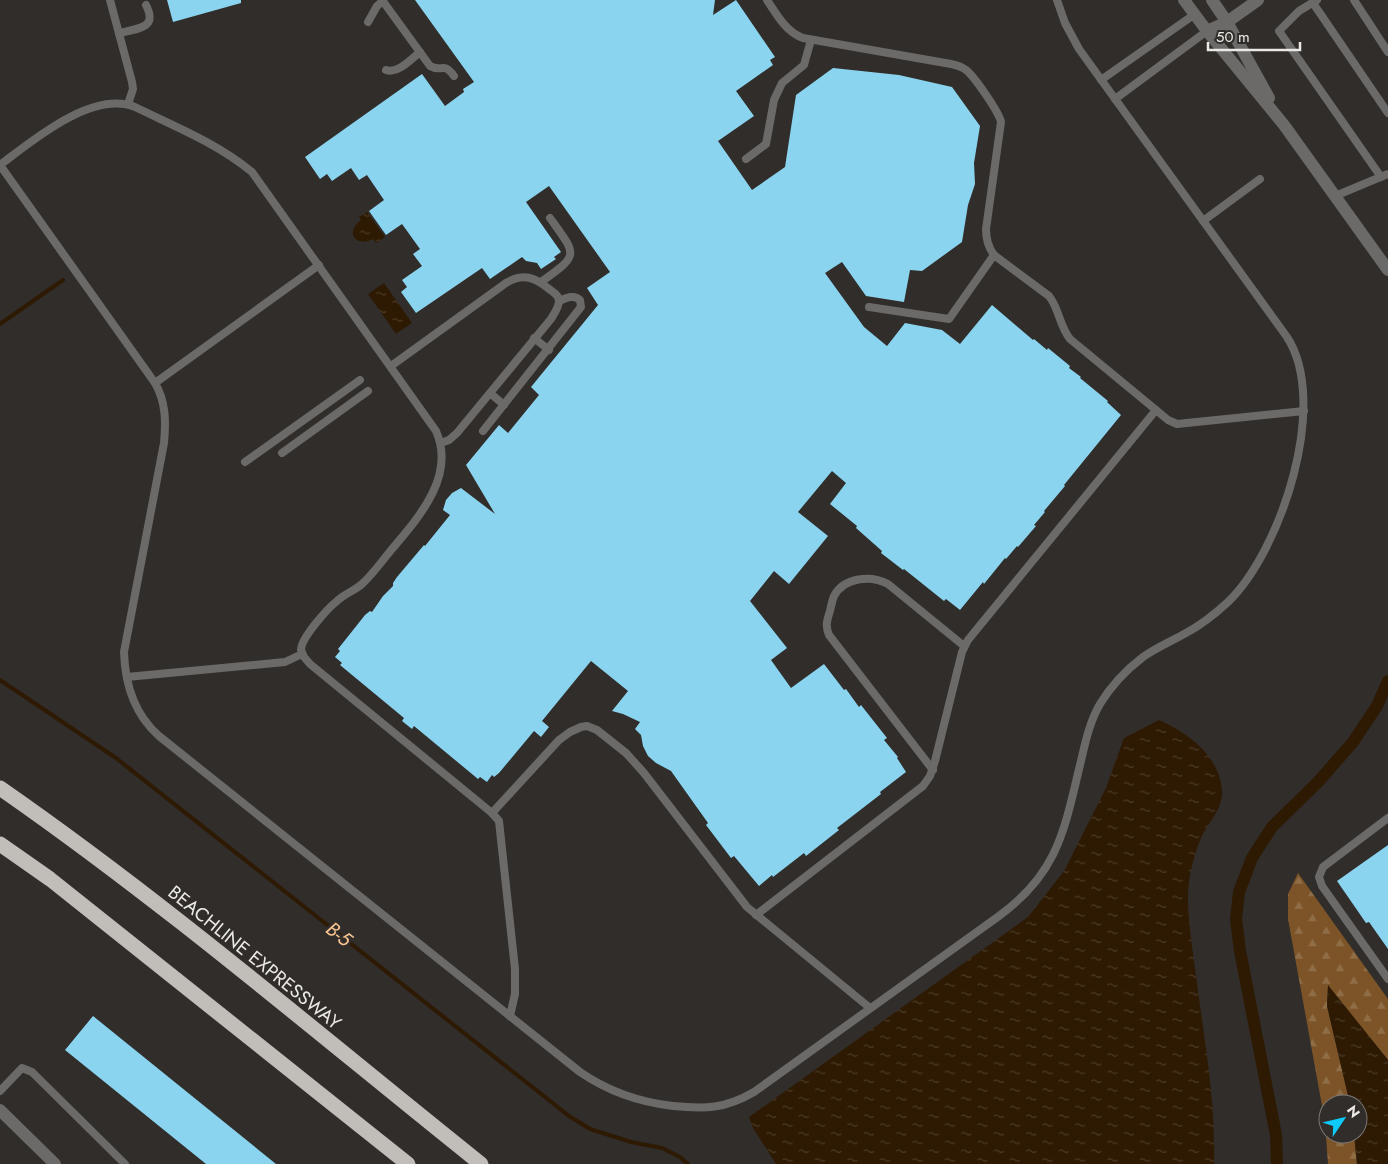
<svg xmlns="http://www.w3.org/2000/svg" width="1388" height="1164" font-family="Jost,sans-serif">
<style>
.forest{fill:url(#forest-firs)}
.water{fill:url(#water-ripples)}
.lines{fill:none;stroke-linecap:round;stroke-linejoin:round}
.stream{stroke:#2e1a03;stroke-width:4}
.canal{stroke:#2e1a03;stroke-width:12}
.building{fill:#8bd4ef}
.service{stroke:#6b6a68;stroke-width:8}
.minor{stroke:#6b6a68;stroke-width:12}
.motorway{stroke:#c1bdb9;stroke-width:15}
.labels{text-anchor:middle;stroke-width:5;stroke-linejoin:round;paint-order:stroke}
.street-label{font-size:19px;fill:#ebe9e7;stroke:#302d2a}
.water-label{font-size:20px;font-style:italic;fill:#f8c591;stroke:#302d2a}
</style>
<defs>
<pattern id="forest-firs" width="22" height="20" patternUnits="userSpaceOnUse" patternTransform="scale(1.25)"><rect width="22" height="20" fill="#7c5427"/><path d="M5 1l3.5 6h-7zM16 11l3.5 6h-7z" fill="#8f6d46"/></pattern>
<pattern id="water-ripples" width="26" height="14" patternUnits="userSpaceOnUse" patternTransform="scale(1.25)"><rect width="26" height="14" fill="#2e1a03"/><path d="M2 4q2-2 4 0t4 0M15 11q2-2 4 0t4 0" fill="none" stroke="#4c3b28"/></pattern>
</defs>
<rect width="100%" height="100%" fill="#302d2a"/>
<path class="forest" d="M1298 873 1388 999V1060L1328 986 1327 1006 1350 1104H1328V1134H1354L1357 1164H1328L1325 1122 1288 919V894Z"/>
<g class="water">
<path d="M367 212 385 237 376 243 373 239C355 248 345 232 361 220L359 217Z"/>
<path d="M384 283 412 323 396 334 368 294Z"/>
<path d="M1159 720C1188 733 1219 755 1222 790 1224 807 1208 823 1201 838 1194 855 1188 878 1188 897 1188 920 1192 945 1195 968 1203 1033 1216 1099 1214 1164H776L753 1128 749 1117 1028 917 1064 871 1106 788 1124 738Z"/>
<path d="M1328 985 1388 1060V1164H1357L1354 1134H1358V1104H1350L1327 1006Z"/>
</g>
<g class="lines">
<g class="stream">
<path d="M0 324 63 280"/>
<path d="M0 680 116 758 569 1116 590 1129 631 1142 662 1148 680 1157 688 1164"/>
</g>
<path class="canal" d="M1277 1164 1276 1135 1240 951 1236 919 1239 892 1252 858 1272 827 1318 782 1353 742 1377 706 1388 681"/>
</g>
<g class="building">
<path d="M167 0H241V3L173 22Z"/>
<path d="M415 0H715L713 15 736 0 775 57 770 60 773 65 736 91 754 116 718 141 752 190 785 167 796 95 833 68 899 75 952 87 980 126 974 163 975 184 968 205 962 242 922 271 910 270 904 302 866 296 842 262 825 273 864 327 887 346 905 323 942 330 960 344 992 305 1033 340 1034 339 1047 350 1048 348 1070 366 1069 368 1081 377 1080 378 1108 401 1107 402 1121 415 1064 485 1065 486 1044 511 1045 512 1034 525 1036 526 1018 547 1017 546 1006 559 1005 558 984 584 983 582 960 610 946 599 944 601 904 569 903 570 881 553 882 551 856 528 857 526 830 504 846 483 832 471 798 512 828 536 789 584 774 571 750 601 787 648 771 660 791 688 824 664 844 690 846 689 859 707 861 705 887 738 884 740 898 757 897 758 906 772 880 792 881 794 837 828 839 830 806 856 804 853 773 877 772 875 759 886 734 856 731 858 706 825 708 823 671 771 656 763 648 756 643 746 641 735 635 729 640 722 623 714 612 711 628 691 591 661 542 721 549 727 541 737 534 731 499 773 494 777 492 775 487 782 480 777 478 779 414 726 412 729 402 721 404 718 340 665 342 663 335 657 340 651 338 649 365 615 370 611 372 612 383 596 393 586V583L397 577 424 545 425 546 450 515 443 510 446 500 452 493 461 488 495 514 466 465 499 425 508 433 539 395 531 387 598 305 587 288 610 272 549 186 526 202 561 252 554 257 556 259 541 269 537 263 526 261 522 257 490 279 482 268 416 313 401 292 407 287 402 280 422 266 413 254 420 249 402 224 386 235 369 211 384 200 367 175 359 180 351 168 332 181 327 174 320 179 305 157 422 74 445 106 464 92 463 89 474 82Z"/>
<path d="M1388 845V949L1369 922 1366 923 1337 881Z"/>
<path d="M93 1016 276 1164H206L65 1050Z"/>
</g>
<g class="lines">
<g class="service">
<path d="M110 0 132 82 133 89 128 104"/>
<path d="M382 0 430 66C442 73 443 61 454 76"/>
<path d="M767 0C777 15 786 32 803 38L951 64C956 65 961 66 966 70 974 76 999 112 1001 122L986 229C986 239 988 247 994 255L1049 296C1059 308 1059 325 1070 339L1156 410"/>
<path d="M1317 0 1299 11 1279 31 1381 177"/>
<path d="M1354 0 1388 52"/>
<path d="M1313 3 1388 113"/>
<path d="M368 22 377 6 383 1"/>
<path d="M119 33C127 31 146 29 149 21 151 16 148 9 146 5"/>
<path d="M386 70C398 74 411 59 420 52"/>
<path d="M1101 80 1195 14"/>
<path d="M1115 99 1207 31"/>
<path d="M746 159 766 144 774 100 782 83 804 65 811 40"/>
<path d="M0 165 155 383C166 402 166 422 164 443L124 652C125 684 134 714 159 736L580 1072C609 1092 638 1102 673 1106 705 1109 725 1109 754 1092L999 916C1058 873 1064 831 1080 765 1085 744 1089 723 1100 704 1111 686 1126 670 1143 657 1157 647 1172 641 1186 633 1201 625 1215 614 1228 602 1281 551 1330 403 1287 337L1079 49 1065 23 1057 0"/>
<path d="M0 165C32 141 92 90 135 107 176 127 217 143 252 172L436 431C456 476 419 517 392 549 382 561 373 574 362 584 354 591 344 594 337 601 327 609 301 638 301 650L304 657 310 664 492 813 499 821 515 969V994L510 1016"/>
<path d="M1335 196 1388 174"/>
<path d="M1203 221 1260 179"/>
<path d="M541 282C580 254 577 256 550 218"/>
<path d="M869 307 949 319 994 255"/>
<path d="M534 338 549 350"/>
<path d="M391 366 506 283C523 273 535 277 549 289 553 292 559 295 559 301 559 307 554 314 551 319L457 433 449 440 441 443"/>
<path d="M155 383 319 265"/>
<path d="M490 393 504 405"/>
<path d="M483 431 581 307 580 300C574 294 566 298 559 301"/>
<path d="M282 453 368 391"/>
<path d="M245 462 360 380"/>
<path d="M127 677 285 662 302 654"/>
<path d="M933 770 829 635C825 626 827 620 830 611 831 606 832 601 834 596 844 577 871 575 888 584L964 646"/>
<path d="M492 813 559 740 570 732 581 727 587 726 597 730 626 753 644 773 747 907 870 1008"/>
<path d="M1388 818 1323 867 1319 877 1322 886 1388 979"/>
<path d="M756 915 923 786 930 776 935 761 962 652 968 640 1156 410 1168 420 1177 424 1304 411"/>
<path d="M0 1091 22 1068 32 1072 125 1164"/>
</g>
<g class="minor">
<path d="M1184 0 1207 31 1284 125 1388 270"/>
<path d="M1212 0 1227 22 1269 98"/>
<path d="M1207 31 1227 22 1258 0"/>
<path d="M0 1110 55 1164"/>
</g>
<g class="motorway">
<path d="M0 788C167 904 322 1037 481 1164"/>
<path d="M0 844 50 879 408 1164"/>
</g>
</g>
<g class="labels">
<g class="street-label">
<text transform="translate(255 957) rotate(39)" y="7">BEACHLINE EXPRESSWAY</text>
</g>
<g class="water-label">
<text transform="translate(339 934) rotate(38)" y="7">B-5</text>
</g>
</g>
<g transform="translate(1343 1119) rotate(55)"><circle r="24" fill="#302d2a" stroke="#7b7876"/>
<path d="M0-4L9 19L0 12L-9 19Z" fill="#0dcafa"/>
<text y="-8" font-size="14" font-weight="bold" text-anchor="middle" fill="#ebe9e7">N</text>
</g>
<path d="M1208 42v8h92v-8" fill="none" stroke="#ebe9e7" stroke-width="2.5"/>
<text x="1216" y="42" font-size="15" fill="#ebe9e7" stroke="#302d2a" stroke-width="4" paint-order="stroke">50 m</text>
</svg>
